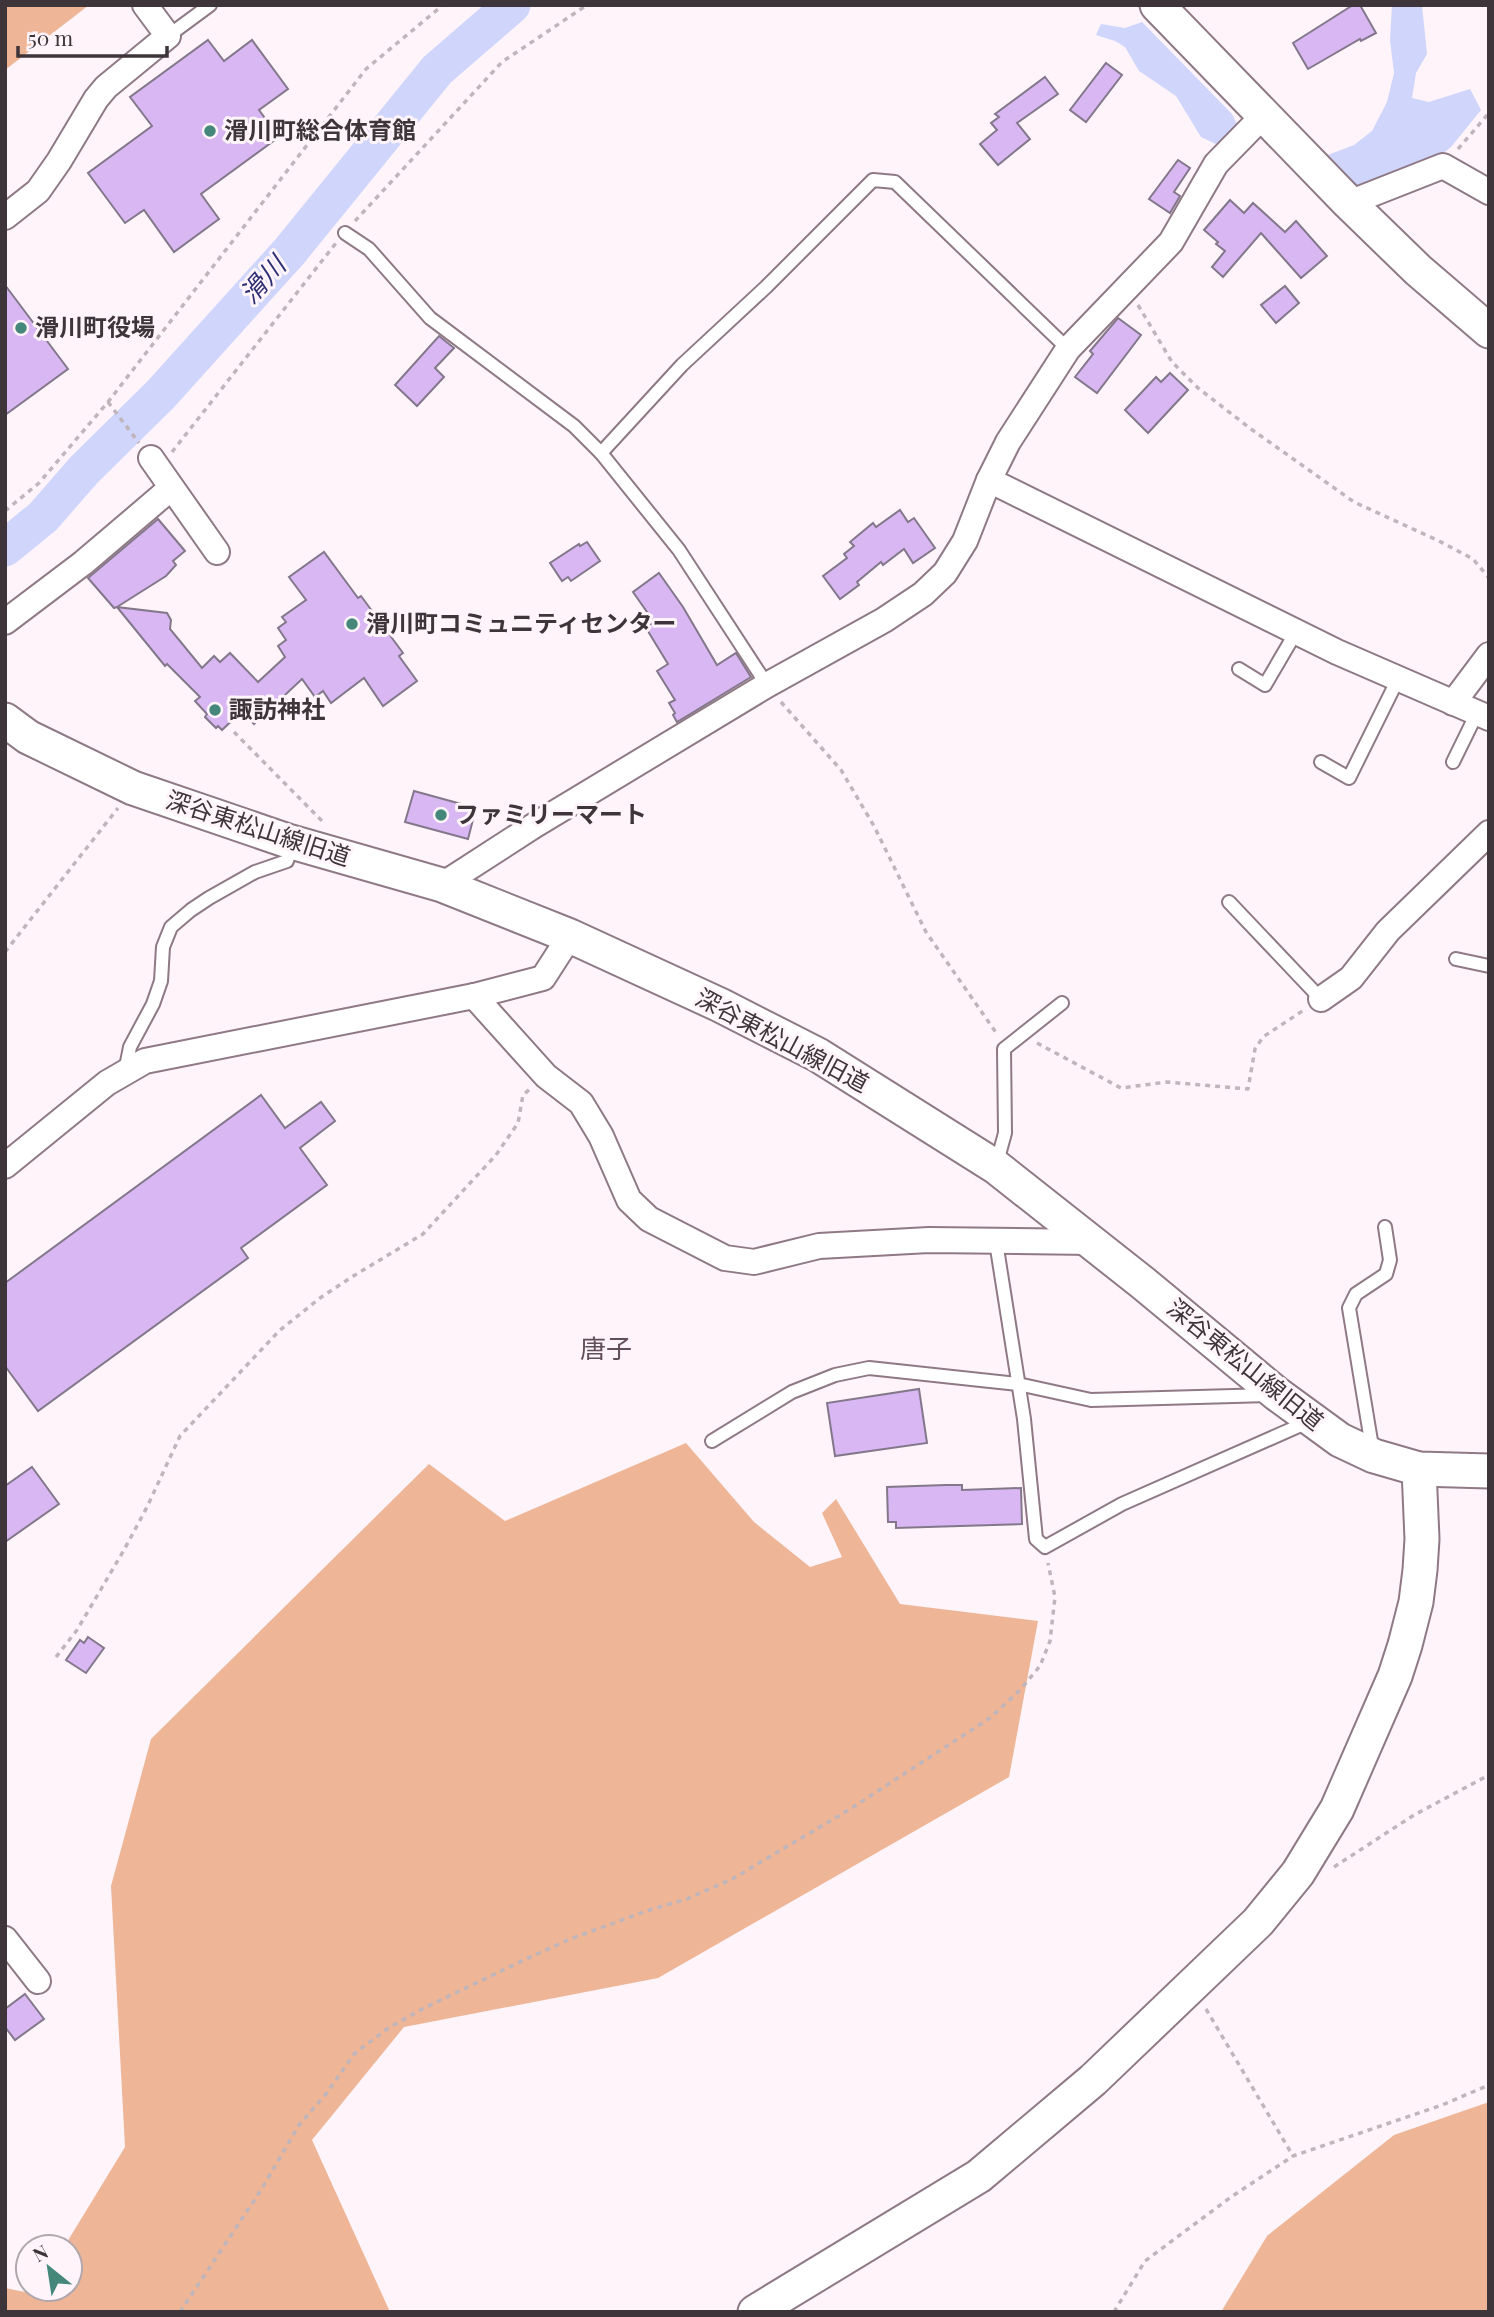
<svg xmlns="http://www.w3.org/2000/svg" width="1494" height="2317" font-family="'Playfair Display','Noto Sans JP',serif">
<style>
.green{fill:#eeb597}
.water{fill:#cfd5fb}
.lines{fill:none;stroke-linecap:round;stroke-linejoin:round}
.river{stroke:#cfd5fb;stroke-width:37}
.building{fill:#d9b7f2;stroke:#83788b;stroke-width:2}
.lane-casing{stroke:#8f7985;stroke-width:16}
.street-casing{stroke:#8f7985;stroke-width:28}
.secondary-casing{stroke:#8f7985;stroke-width:37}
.path{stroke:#bfb5ba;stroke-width:3.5;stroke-dasharray:5 5;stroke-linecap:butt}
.lane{stroke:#fff;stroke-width:12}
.street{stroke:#fff;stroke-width:24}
.secondary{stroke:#fff;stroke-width:33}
.poi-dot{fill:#45887b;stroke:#fef4f9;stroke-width:2.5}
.labels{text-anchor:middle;stroke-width:6;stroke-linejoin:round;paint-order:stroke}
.poi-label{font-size:24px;font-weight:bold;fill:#3e353a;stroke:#fef4f9;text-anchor:start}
.street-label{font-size:24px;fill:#3e353a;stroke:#fef4f9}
.water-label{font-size:26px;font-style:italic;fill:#2e2f75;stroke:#fef4f9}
.neighbourhood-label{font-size:26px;fill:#624e59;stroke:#fef4f9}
</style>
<rect width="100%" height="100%" fill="#fef4f9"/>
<g class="green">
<path d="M5 5H89L5 70Z"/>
<path d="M686 1443 754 1522 810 1567 842 1557 822 1513 836 1499 900 1604 1038 1621 1009 1777 658 1978 404 2027 312 2140 390 2312H5V2288L35 2294 39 2289H70V2247H64L125 2147 111 1886 151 1739 429 1464 505 1521Z"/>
<path d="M1489 2102V2312H1221L1267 2236 1394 2135Z"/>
</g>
<g class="water">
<path d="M1392 5H1422L1427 54 1416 73 1412 98 1429 102 1470 89 1481 110 1451 147 1437 158 1356 190 1325 156 1354 145 1372 131 1387 102 1394 73 1390 40Z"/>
<path d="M1142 22 1232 114 1237 124 1218 145 1201 137 1176 96 1139 71 1125 47 1115 41 1096 35 1101 24 1125 28Z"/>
</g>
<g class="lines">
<path class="river" d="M5 548 43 517 84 470 161 394 290 251 437 70 512 5"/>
</g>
<g class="building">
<path d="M1353 5H1360L1376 33 1361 41 1360 39 1308 69 1293 43Z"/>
<path d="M208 40 224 61 252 40 288 89 259 110 279 137 201 194 219 219 174 252 144 210 125 223 88 173 152 126 130 97Z"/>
<path d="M1106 63 1122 75 1086 122 1070 110Z"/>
<path d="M1045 77 1058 94 1017 123 1030 139 998 165 980 144 997 130 991 123 999 117 995 114Z"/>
<path d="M1178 160 1190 168 1174 192 1180 196 1170 213 1149 199Z"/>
<path d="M1230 200 1244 213 1253 203 1285 232 1296 221 1327 256 1301 278 1261 233 1223 277 1212 267 1225 251 1216 244 1218 242 1204 230Z"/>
<path d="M5 285 68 369 5 415Z"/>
<path d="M1285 286 1299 303 1276 323 1261 305Z"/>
<path d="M1118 318 1141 335 1097 393 1075 377 1093 354 1090 351Z"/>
<path d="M439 336 454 348 435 368 444 377 417 406 395 385Z"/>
<path d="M1170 373 1188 390 1148 433 1125 410 1156 377 1161 382Z"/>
<path d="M900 510 908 522 914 518 935 548 913 563 904 549 883 565 881 562 857 582 859 585 840 599 823 576 847 558 844 554 854 546 850 542 873 523 876 527Z"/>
<path d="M158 519 185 551 173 561 176 565 166 576 117 607 167 613 171 620 170 629 202 668 214 656 220 662 230 653 258 682 285 657 278 646 286 640 278 628 286 622 282 617 306 600 289 577 324 552 358 598 361 596 403 653 399 656 417 681 383 706 364 678 331 703 323 691 315 697 302 679 254 724 242 711 222 730 218 726 216 728 205 717 207 714 195 701 200 697 167 664 165 666 117 607 114 608 88 578Z"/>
<path d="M587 542 600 561 571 581 568 577 562 581 550 563 579 544 580 546Z"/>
<path d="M659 573 683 607 717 665 736 653 751 677 677 722 673 715 675 713 669 703 675 700 657 671 668 664 646 628 654 622 633 592Z"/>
<path d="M414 791 476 808 468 839 405 822Z"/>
<path d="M261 1095 285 1128 321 1102 335 1121 300 1148 327 1185 241 1248 248 1258 38 1411 5 1366V1283Z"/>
<path d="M919 1389 927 1443 835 1456 827 1403Z"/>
<path d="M32 1467 59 1504 5 1542V1486Z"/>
<path d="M946 1485H962V1490L1021 1488 1022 1524 896 1528V1522H888L887 1487Z"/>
<path d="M88 1637 104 1648 86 1673 66 1660 80 1640 84 1643Z"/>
<path d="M25 1994 44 2019 15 2040 5 2027V2009Z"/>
</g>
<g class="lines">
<g class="lane-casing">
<g id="lane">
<path d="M168 36 210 5"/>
<path d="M345 233 369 249 430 318 574 426 601 453 679 550 767 685"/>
<path d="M601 453 682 365 766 287 873 180 895 182 1068 349"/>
<path d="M1239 669 1265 685 1296 632"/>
<path d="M1321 762 1349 778 1398 679"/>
<path d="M1453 762 1477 713"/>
<path d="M1229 902 1321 999"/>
<path d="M1456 959 1489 966"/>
<path d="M125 1072 130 1047 153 1004 161 981 163 947 171 927 191 910 209 898 255 872 287 861 292 843"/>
<path d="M996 1166 1005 1133 1004 1049 1062 1003"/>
<path d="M996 1242 1024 1419 1036 1539 1045 1547 1122 1504 1310 1421"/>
<path d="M712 1441 792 1392 835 1375 869 1368 1018 1384 1091 1400 1269 1395"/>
<path d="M1373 1453 1349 1308 1356 1294 1386 1274 1390 1260 1385 1227"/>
</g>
</g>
<g class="street-casing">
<g id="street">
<path d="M1349 203 1443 166 1489 192"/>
<path d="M5 217 38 191 59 161 96 99 106 87 168 36 145 5"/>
<path d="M151 458 217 552"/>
<path d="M989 480 1337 652 1489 718"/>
<path d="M5 622 83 563 170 489"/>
<path d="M1453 703 1489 655"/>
<path d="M442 885 535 825 767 685 884 620 923 594 945 573 965 541 989 480 1008 442 1068 349 1171 242 1216 164 1264 115"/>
<path d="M474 996 546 1076 581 1103 601 1136 629 1200 649 1219 725 1258 754 1262 819 1246 929 1240 1092 1242"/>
<path d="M1321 999 1351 978 1388 931 1489 833"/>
<path d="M5 1166 107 1083 145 1061 474 996 543 978 570 936"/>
<path d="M5 1939 38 1981"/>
</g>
</g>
<g class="secondary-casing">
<g id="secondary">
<path d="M1157 5 1349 203 1418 270 1489 331"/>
<path d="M5 720 28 737 133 788 288 841 442 885 570 936 720 1005 818 1055 996 1167 1143 1283 1277 1394 1340 1440 1374 1456 1419 1469 1489 1471"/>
<path d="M755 2312 979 2176 1093 2080 1258 1922 1298 1873 1337 1809 1395 1676 1405 1645 1416 1602 1420 1570 1422 1539 1419 1469"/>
</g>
</g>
<g class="path">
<path d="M1458 149 1489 113"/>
<path d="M355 221 502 62 587 5"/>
<path d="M1138 305 1172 362 1198 388 1251 429 1354 502 1439 541 1473 559 1489 578"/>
<path d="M108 402 139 443"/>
<path d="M172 452 336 243"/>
<path d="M5 511 39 483 108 402 366 69 443 5"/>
<path d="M781 702 841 770 874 826 926 932 997 1034"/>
<path d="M234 732 323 822"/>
<path d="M5 952 118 808"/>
<path d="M1037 1043 1121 1088 1167 1082 1248 1089 1255 1049 1263 1037 1304 1010"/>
<path d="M56 1657 77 1630 124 1550 147 1507 180 1436 279 1331 320 1298 355 1275 423 1234 496 1155 518 1123 523 1095 531 1088"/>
<path d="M1334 1867 1414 1815 1489 1775"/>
<path d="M1206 2009 1293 2156"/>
<path d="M180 2312 261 2190 299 2125 326 2094 354 2054 387 2029 422 2009 526 1959 568 1940 646 1911 687 1899 732 1879 847 1811 990 1718 1020 1690 1040 1666 1050 1641 1055 1597 1048 1563"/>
<path d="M1114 2312 1145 2261 1231 2197 1293 2156 1442 2105 1489 2085"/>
</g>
<use href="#lane" class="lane"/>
<use href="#street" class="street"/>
<use href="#secondary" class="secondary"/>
</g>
<g class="poi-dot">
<circle cx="210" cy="131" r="7"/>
<circle cx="21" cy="328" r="7"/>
<circle cx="352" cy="624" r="7"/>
<circle cx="215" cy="710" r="7"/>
<circle cx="441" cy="815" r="7"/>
</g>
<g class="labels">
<g class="poi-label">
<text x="224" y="139">滑川町総合体育館</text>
<text x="35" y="336">滑川町役場</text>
<text x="366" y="632">滑川町コミュニティセンター</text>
<text x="229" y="718">諏訪神社</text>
<text x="455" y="823">ファミリーマート</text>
</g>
<g class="street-label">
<text transform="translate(258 829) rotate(18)" y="8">深谷東松山線旧道</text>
<text transform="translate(782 1041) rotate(28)" y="8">深谷東松山線旧道</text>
<text transform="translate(1245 1365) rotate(39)" y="8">深谷東松山線旧道</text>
</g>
<g class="water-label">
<text transform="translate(263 280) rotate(-48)" y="9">滑川</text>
</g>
<g class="neighbourhood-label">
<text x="606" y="1358">唐子</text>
</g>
</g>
<rect width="1494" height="2317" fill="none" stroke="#3e353a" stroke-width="14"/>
<g transform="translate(49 2268) rotate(330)"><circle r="33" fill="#fef4f9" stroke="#b1a8ad" stroke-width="2"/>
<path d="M0-5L12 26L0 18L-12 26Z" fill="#45887b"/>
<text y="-10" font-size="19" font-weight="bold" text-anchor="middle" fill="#3e353a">N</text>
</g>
<path d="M18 46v10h149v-10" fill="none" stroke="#3e353a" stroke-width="3.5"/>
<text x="28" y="46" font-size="21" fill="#3e353a" stroke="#fef4f9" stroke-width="5" paint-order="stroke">50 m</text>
</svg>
